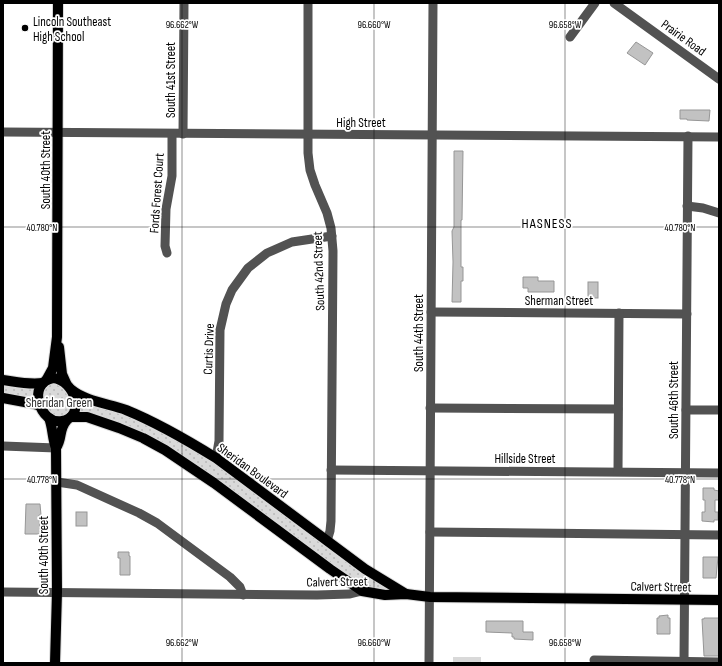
<svg xmlns="http://www.w3.org/2000/svg" width="722" height="666" font-family="'Sofia Sans Condensed',sans-serif">
<style>
.grass{fill:#d9d9d9}
.park{fill:url(#park-dots)}
.building{fill:#c2c2c2;stroke:#969696}
.lines{fill:none;stroke-linecap:round;stroke-linejoin:round}
.major-casing{stroke:#dbdbdb;stroke-width:12}
.minor{stroke:#525252;stroke-width:9}
.major{stroke:#000;stroke-width:10}
.ticks{fill:none;stroke:#000;stroke-width:1;stroke-opacity:0.45}
.poi-dot{fill:#000;stroke:#fff;stroke-width:1.5}
.labels{text-anchor:middle;stroke-width:3.5;stroke-linejoin:round;paint-order:stroke}
.poi-label{font-size:13px;fill:#000;stroke:#fff;text-anchor:start}
.street-label{font-size:13px;fill:#000;stroke:#fff}
.park-label{font-size:13px;fill:#303030;stroke:#fff}
.neighbourhood-label{font-size:14px;letter-spacing:1px;fill:#000;stroke:#fff}
.ticks-label{font-size:10px;text-anchor:middle;fill:#000;stroke:#fff;stroke-width:3.5;stroke-linejoin:round;paint-order:stroke}
</style>
<defs>
<pattern id="park-dots" width="8" height="8" patternUnits="userSpaceOnUse"><rect width="8" height="8" fill="#d9d9d9"/><path d="M2 2h.1M6 6h.1" fill="none" stroke="#b8b8b8" stroke-width="1.8" stroke-linecap="round"/></pattern>
</defs>
<rect width="100%" height="100%" fill="#fff"/>
<rect class="grass" x="453" y="657" width="28" height="6"/>
<path class="park" d="M47 379 69 386 180 436 406 594 372 593 165 450 87 417 67 420 3 398V380Z"/>
<g class="building">
<path d="M636 42 653 53 645 65 627 53Z"/>
<path d="M680 110H710L709 121 687 120V119H680Z"/>
<path d="M454 151H463L462 220H461V267H463V281H461V302H452L453 262 452 231 454 227Z"/>
<path d="M523 277H538V281H554V292H528V288H523Z"/>
<rect x="588" y="282" width="10" height="16"/>
<path d="M703 488H714V490L719 491V500H715V512H718V520H714V522L702 521V512H705V500H703Z"/>
<path d="M26 504H40L41 515H39L40 534H25Z"/>
<rect x="76" y="512" width="11" height="14"/>
<path d="M118 552H129V556H130V575H120V558H118Z"/>
<path d="M703 557H718L716 578H703Z"/>
<path d="M668 615V618H670V634H657V618H659V616Z"/>
<path d="M704 618H719V656H704L702 619H704Z"/>
<path d="M486 621H523V632H533V640L514 639V637H512V633L486 632Z"/>
</g>
<g class="lines">
<g class="major-casing">
<g id="major">
<path d="M59 347 62 374 66 383"/>
<path d="M53 378C75 380 86 417 62 421 40 425 26 383 53 378Z"/>
<path d="M47 379 53 368 57 337 58 3"/>
<path d="M3 380C17 382 29 385 43 383"/>
<path d="M72 390C85 401 110 404 126 410 158 423 187 440 216 458L365 569 406 594"/>
<path d="M3 398 30 403 41 406"/>
<path d="M71 417H87L119 428 143 438 165 450 214 483 330 569 362 591 385 595 406 594 430 597 719 600"/>
<path d="M49 418C53 428 52 438 56 448L57 592 55 663"/>
<path d="M56 448C63 438 58 430 67 420"/>
</g>
</g>
<g class="minor">
<path d="M308 3V153L310 170 315 185 327 213 331 228 333 251 331 521 330 531 327 541"/>
<path d="M614 3 719 79"/>
<path d="M570 37 595 3"/>
<path d="M3 132 719 137"/>
<path d="M183 134 184 3"/>
<path d="M687 206 703 208 719 213"/>
<path d="M167 253 165 246 166 209 172 176V134"/>
<path d="M431 312 687 314"/>
<path d="M430 408 618 409"/>
<path d="M686 410H719"/>
<path d="M3 446 56 448"/>
<path d="M216 458 219 441 220 330 226 304 232 290 248 268 267 253 292 242 332 236"/>
<path d="M331 470 719 473"/>
<path d="M618 471 619 313"/>
<path d="M57 482 77 485 139 513 157 523 230 577 240 587 243 595"/>
<path d="M430 532 719 535"/>
<path d="M3 592 317 595 350 594 362 591"/>
<path d="M594 660 719 662"/>
<path d="M429 663 433 3"/>
<path d="M684 663 688 136"/>
</g>
<use href="#major" class="major"/>
</g>
<path class="ticks" d="M182 3V663M374 3V663M565 3V663M3 227H719M3 479H719"/>
<circle class="poi-dot" cx="25" cy="28" r="4"/>
<g class="labels">
<g class="poi-label">
<text x="33" y="26">Lincoln Southeast<tspan x="33" dy="15">High School</tspan></text>
</g>
<g class="street-label">
<text transform="translate(684 37) rotate(36)" y="5">Prairie Road</text>
<text transform="translate(170 80) rotate(-90)" y="5">South 41st Street</text>
<text x="361" y="127">High Street</text>
<text transform="translate(45 170) rotate(-90)" y="5">South 40th Street</text>
<text transform="translate(156 193) rotate(-86)" y="5">Fords Forest Court</text>
<text transform="translate(318 271) rotate(-92)" y="5">South 42nd Street</text>
<text x="559" y="305">Sherman Street</text>
<text transform="translate(418 333) rotate(-90)" y="5">South 44th Street</text>
<text transform="translate(208 349) rotate(-88)" y="5">Curtis Drive</text>
<text transform="translate(673 400) rotate(-90)" y="5">South 46th Street</text>
<text x="525" y="463">Hillside Street</text>
<text transform="translate(253 470) rotate(36)" y="5">Sheridan Boulevard</text>
<text transform="translate(43 555) rotate(-90)" y="5">South 40th Street</text>
<text transform="translate(337 581) rotate(-1)" y="5">Calvert Street</text>
<text transform="translate(661 586) rotate(1)" y="5">Calvert Street</text>
</g>
<g class="park-label">
<text x="59" y="407">Sheridan Green</text>
</g>
<g class="neighbourhood-label">
<text x="547" y="228">HASNESS</text>
</g>
</g>
<g class="ticks-label">
<text x="182" y="28">96.662°W</text>
<text x="374" y="28">96.660°W</text>
<text x="565" y="28">96.658°W</text>
<text x="42" y="231">40.780°N</text>
<text x="680" y="231">40.780°N</text>
<text x="42" y="483">40.778°N</text>
<text x="680" y="483">40.778°N</text>
<text x="182" y="646">96.662°W</text>
<text x="374" y="646">96.660°W</text>
<text x="565" y="646">96.658°W</text>
</g>
<rect width="722" height="666" fill="none" stroke="#000000" stroke-width="8"/>
</svg>
